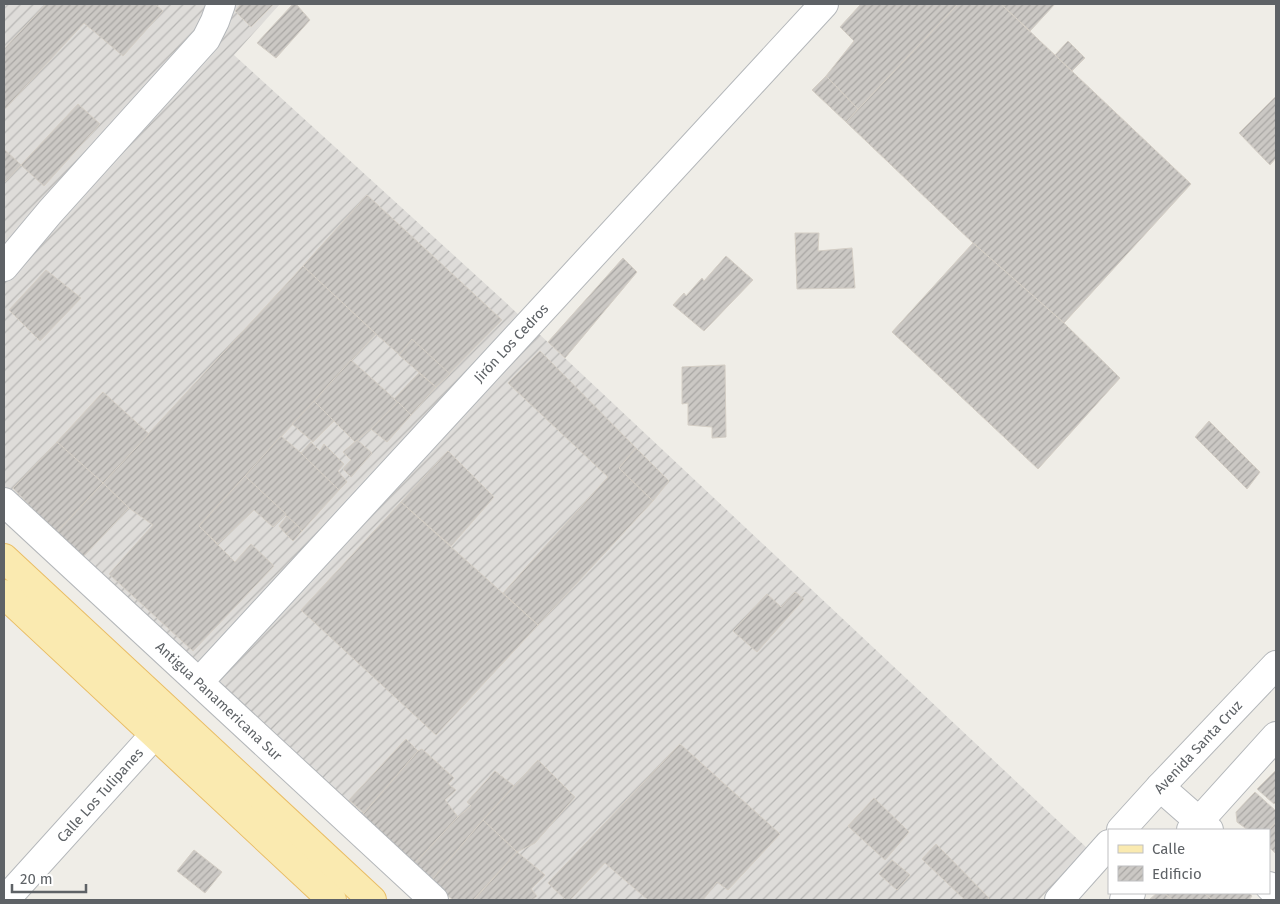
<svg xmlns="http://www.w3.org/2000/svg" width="1280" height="904" font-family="'Fira Sans',sans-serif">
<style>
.industrial{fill:url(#industrial-furrows)}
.building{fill:url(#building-hatch);stroke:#d4cec5}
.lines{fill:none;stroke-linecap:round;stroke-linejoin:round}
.minor-casing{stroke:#b4b7ba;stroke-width:30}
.major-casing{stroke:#e9bd65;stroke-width:30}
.minor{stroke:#fff;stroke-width:28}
.major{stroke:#faeab0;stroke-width:28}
.labels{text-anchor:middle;stroke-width:4.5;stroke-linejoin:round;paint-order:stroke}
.street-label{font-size:14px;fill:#5e6266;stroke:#fff}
</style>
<defs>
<pattern id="industrial-furrows" width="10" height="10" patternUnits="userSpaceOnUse" patternTransform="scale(1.25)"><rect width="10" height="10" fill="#dedcd9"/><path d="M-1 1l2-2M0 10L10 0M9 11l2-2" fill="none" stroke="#b7b6b4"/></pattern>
<pattern id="building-hatch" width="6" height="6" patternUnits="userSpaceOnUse" patternTransform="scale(1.25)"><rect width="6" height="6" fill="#cbc8c4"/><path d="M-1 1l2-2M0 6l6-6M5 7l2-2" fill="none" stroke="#a8a6a3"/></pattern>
</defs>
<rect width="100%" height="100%" fill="#efede7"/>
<path class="industrial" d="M4 4H280L234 55 503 300 1087 848 1039 900H453L4 505Z"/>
<g class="building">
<path d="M46 4H155L163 11 123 56 84 23 4 110V49Z"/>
<path d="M241 4H274L251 27 235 11Z"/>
<path d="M293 4H296L310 20 276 58 257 43Z"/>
<path d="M861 4H958L858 109 826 76 854 41 840 27Z"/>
<path d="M958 4H1001L1191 184 1064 323 973 243 846 122Z"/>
<path d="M1001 4H1055L1030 31Z"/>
<path d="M1068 41 1085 58 1072 71 1055 55Z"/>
<path d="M826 76 858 109 846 122 812 90Z"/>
<path d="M1276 96V158L1270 165 1239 133Z"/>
<path d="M78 104 100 124 44 186 21 165Z"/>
<path d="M4 149 21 165 4 183Z"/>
<path d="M367 195 502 320 436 387 376 334 303 266Z"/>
<path d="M795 233H819L818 251 852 248 855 288 797 289Z"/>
<path d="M973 243 1064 323 1120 378 1038 469 892 332Z"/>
<path d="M726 256 753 280 704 331 673 305 684 293 686 296 702 278 704 281Z"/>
<path d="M623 258 637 272 565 358 548 342Z"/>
<path d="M303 266 376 334 199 526 235 562 251 544 274 566 193 651 109 574 153 525 129 508 103 483Z"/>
<path d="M46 270 81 298 40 341 9 310Z"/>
<path d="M412 339 450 374 436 387 399 355Z"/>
<path d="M540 351 636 448 619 468 653 501 538 625 503 593 608 477 508 383Z"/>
<path d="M351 360 398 402 371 429 355 442 314 401Z"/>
<path d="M725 365 726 437 712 438V427L688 425V403L682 404V367Z"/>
<path d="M419 373 436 387 411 415 394 399Z"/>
<path d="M103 392 149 434 103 483 57 442Z"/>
<path d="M314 401 334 421 313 442 292 424Z"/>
<path d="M398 402 411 415 387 442 371 429Z"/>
<path d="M1209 421 1260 472 1247 489 1195 437Z"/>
<path d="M281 436 301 453 339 490 302 531 245 476Z"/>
<path d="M357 440 372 453 351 477 343 469 351 460 343 452Z"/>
<path d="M57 442 103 483 56 533 13 488Z"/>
<path d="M311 442 320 451 324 444 344 464 338 471 347 482 339 490 301 453Z"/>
<path d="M636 448 669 481 653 501 619 468Z"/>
<path d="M448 451 494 497 451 546 401 502Z"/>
<path d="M245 476 286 514 273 527 254 510 218 544 199 526Z"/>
<path d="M103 483 129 508 82 558 56 533Z"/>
<path d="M401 502 538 625 436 735 301 610Z"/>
<path d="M287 516 297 525 286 534 279 526Z"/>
<path d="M297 525 302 531 293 541 286 534Z"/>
<path d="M795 592 804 599 757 652 733 631 767 594 781 607Z"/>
<path d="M406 739 418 751 364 813 349 800Z"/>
<path d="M680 744 780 834 728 890 717 882 703 900H648L605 863 570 900H566L548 883Z"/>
<path d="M422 749 454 778 448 784 456 790 445 800 458 817 413 865 359 820 364 813 418 751Z"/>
<path d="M538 760 575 797 535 843 517 852 483 820Z"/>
<path d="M1276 770V802L1274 804 1257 789Z"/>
<path d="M495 771 514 786 483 820 431 881 413 865 458 817 471 806 467 802Z"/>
<path d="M1255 792 1276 811V822L1269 830H1248L1237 822 1236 812Z"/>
<path d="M874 798 909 832 885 860 848 826Z"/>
<path d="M483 820 517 852 473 900H453L431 881Z"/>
<path d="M1276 822V854L1269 847V830Z"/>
<path d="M936 844 989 898 987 900H965L922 859Z"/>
<path d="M194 850 222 872 205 893 177 871Z"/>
<path d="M517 852 545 875 531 889 537 896 532 900H474Z"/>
<path d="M892 860 910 875 897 890 879 874Z"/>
<path d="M1157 893H1164L1173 900H1149Z"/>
<path d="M1164 893H1204L1213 900H1173Z"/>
<path d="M1204 893H1249L1252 896 1249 900H1213Z"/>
</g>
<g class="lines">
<g class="minor-casing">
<g id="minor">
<path d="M4 267 50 212 206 39 215 21 221 4"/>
<path d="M4 502 434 900"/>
<path d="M199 682 824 4"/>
<path d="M1160 787 1209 830"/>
<path d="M1121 830 1160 787 1276 665"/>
<path d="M1191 830 1276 736"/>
<path d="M1269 886 1276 893"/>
<path d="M5 900 155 734"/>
<path d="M1059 900 1109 844"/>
<path d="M1124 900 1131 893"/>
</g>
</g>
<g class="major-casing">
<g id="major">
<path d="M4 558 372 900"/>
<path d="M4 594 332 900"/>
</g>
</g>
<use href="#minor" class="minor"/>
<use href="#major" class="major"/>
</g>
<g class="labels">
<g class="street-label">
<text transform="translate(511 343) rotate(-47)" y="5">Jirón Los Cedros</text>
<text transform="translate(219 701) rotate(43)" y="5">Antigua Panamericana Sur</text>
<text transform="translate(1198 747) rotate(-47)" y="5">Avenida Santa Cruz</text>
<text transform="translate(100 795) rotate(-48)" y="5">Calle Los Tulipanes</text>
</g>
</g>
<rect width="1280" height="904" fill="none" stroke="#5e6266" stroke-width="10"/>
<rect x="1108" y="829" width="162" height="65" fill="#ffffff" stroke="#bfc0c2"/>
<rect x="1118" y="845" width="25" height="8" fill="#faeab0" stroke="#bfc0c2"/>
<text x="1152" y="854" font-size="15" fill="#5e6266">Calle</text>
<rect x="1118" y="866" width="25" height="15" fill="url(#building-hatch)" stroke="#bfc0c2"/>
<text x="1152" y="879" font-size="15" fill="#5e6266">Edificio</text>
<path d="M12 884v8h74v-8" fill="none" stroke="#5e6266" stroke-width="2.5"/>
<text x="20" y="884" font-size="15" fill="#5e6266" stroke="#ffffff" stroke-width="4" paint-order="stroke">20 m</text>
</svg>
